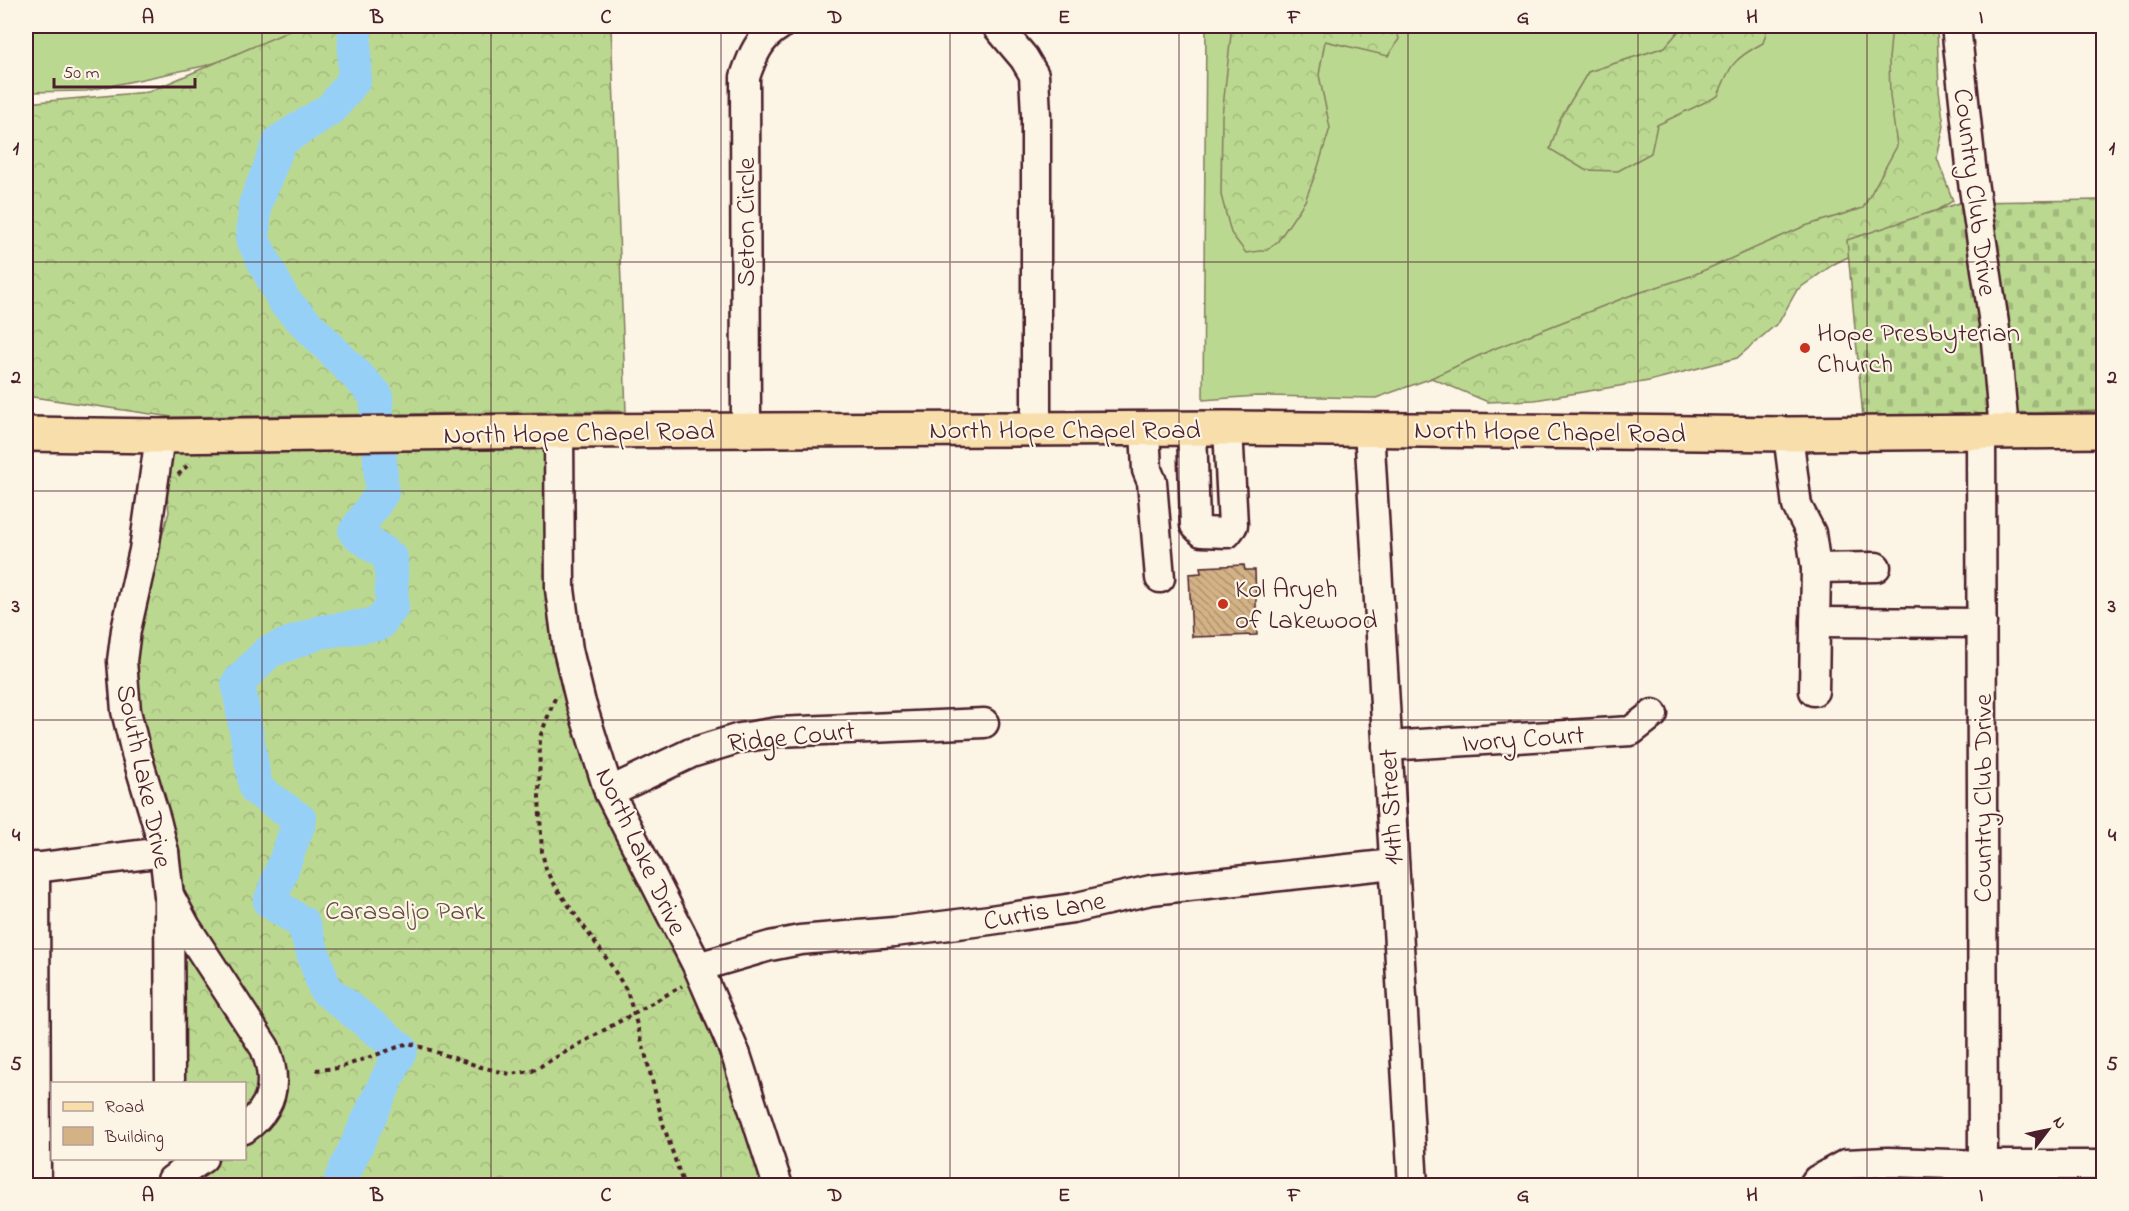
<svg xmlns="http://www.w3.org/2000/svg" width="2129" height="1211" font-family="'Indie Flower',sans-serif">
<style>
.grass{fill:#bbd890;stroke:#827c5e;stroke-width:1.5}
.forest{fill:url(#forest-crowns);stroke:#827c5e;stroke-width:1.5}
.cemetery{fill:url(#cemetery-stones);stroke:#827c5e;stroke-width:1.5}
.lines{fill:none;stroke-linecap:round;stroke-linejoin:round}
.river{stroke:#97d0f7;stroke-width:34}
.building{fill:url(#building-back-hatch);stroke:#4a1f2b;stroke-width:1.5}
.minor-casing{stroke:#4a1f2b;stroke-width:33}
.major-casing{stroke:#4a1f2b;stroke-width:38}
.path{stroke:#4a1f2b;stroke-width:4;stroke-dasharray:4.5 4.5;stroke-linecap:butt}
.minor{stroke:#fcf5e5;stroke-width:28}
.major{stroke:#f8deab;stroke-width:33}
.grid{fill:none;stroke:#4a1f2b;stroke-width:1.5;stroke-opacity:0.55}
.poi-dot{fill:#c8321e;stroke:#fcf5e5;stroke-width:2}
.labels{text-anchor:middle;stroke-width:4.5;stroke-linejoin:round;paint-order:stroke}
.street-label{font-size:27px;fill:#4a1f2b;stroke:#fcf5e5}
.poi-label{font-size:27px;fill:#4a1f2b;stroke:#fcf5e5;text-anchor:start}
.park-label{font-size:27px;fill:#664d44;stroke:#fcf5e5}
.neatline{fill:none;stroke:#4a1f2b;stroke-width:2}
.grid-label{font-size:20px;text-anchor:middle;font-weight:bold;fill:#4a1f2b}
</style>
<defs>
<pattern id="forest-crowns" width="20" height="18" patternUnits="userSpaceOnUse" patternTransform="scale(1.5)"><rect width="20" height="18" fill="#bbd890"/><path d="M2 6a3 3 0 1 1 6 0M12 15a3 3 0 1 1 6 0" fill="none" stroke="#a2b97c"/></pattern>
<pattern id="cemetery-stones" width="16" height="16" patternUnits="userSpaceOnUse" patternTransform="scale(1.5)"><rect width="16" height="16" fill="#bbd890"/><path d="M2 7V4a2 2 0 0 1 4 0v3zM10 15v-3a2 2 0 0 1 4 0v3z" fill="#a2b97c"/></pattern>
<pattern id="building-back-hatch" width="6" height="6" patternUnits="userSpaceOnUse" patternTransform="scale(1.5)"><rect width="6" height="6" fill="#d3b286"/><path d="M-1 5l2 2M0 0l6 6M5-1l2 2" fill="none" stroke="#ad906e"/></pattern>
</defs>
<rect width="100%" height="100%" fill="#fcf5e5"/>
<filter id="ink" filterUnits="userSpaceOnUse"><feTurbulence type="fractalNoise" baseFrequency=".0167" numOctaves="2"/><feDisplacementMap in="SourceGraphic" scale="12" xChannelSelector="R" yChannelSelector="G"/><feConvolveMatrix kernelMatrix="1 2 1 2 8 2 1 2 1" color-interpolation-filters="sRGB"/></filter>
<g filter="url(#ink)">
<g class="grass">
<path d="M26 26H342L204 66 86 91 26 92Z"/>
<path d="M1206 26H1919L1921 204 1376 398 1257 396 1203 400Z"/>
</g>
<g class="forest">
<path d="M301 26H611L626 411 172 417 26 396V103L148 92Z"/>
<path d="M1228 26H1396L1399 39 1388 56 1325 41 1319 75 1330 128 1318 167 1305 201 1278 241 1267 250 1246 253 1231 233 1221 195 1222 116 1231 34Z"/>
<path d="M1683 26H1768L1763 43C1733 59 1730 65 1718 96L1657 125 1651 153 1618 171 1585 170 1550 149 1560 119 1588 72 1665 47Z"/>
<path d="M1892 26H1937L1939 90 1944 126 1937 158 1953 201 1907 228 1834 264 1797 290 1779 322 1737 358 1649 381 1535 400 1488 402 1431 378 1491 350 1629 296 1691 276 1805 226 1863 208 1897 146 1890 96 1889 59Z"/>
<path d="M559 431 568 650 778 1185H172V1159L244 1158V1084L170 1083 139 711 135 679 143 602 169 512 160 436Z"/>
</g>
<path class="cemetery" d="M2103 200V411L1863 417 1847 240 1962 202Z"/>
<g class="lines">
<path class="river" d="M341 1186V1179L401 1049 325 989 303 923 270 902 300 820 256 789 238 683 268 652 320 632 379 624 392 607 391 558 355 532 382 493 376 395 284 301 253 240 255 205 280 141 332 108 354 80 355 26"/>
</g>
<path class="building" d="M1244 565 1245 570H1255L1257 635 1192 637 1189 574 1201 573 1200 567Z"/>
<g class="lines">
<g class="minor-casing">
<g id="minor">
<path d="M997 26 1024 58 1034 75 1036 115V429"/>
<path d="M1956 26 1972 175 1995 330 2004 430"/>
<path d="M1145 429 1147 470 1152 482 1160 578"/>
<path d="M1192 429 1195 525 1202 532 1227 533 1233 525 1228 428"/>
<path d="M1369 429 1413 1186"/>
<path d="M746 430 745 77C752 56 760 37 779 26"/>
<path d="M559 431 560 589 568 650 581 703 609 792 698 967 736 1055 778 1186"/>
<path d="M1981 431 1983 1165"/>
<path d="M1788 434 1797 506 1811 533 1816 568 1814 691"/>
<path d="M160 436 144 550 126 630 122 661 126 711 136 753 156 820 164 852 169 896 170 1084"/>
<path d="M1816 568 1876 567"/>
<path d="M1815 622 1982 623"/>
<path d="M1387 746 1631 731 1653 714"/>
<path d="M609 792 691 753 740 738 778 732 984 723"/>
<path d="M35 867 36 1186"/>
<path d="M26 869 164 852"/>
<path d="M170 897 186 927 265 1048C278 1081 274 1108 244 1129"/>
<path d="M698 967 770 946 800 940 894 932 990 920 1073 908 1151 890 1394 864"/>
<path d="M172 1180 203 1158"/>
<path d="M1813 1186 1817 1180 1846 1164 1888 1162 1983 1165H2104"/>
</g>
</g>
<g class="major-casing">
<path id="major" d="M26 434 160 436 559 431 1228 428 1788 434 2104 431"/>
</g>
<g class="path">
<path d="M178 475 187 466"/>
<path d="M555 698 540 737 539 798 542 852 546 869 552 882 609 962 627 991 643 1045 664 1127 684 1186"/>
<path d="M316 1070 339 1068 409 1043 481 1067 510 1074 532 1071 682 986"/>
</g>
<use href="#minor" class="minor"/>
<use href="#major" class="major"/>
</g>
</g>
<path class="grid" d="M262 26V1186M491 26V1186M721 26V1186M950 26V1186M1179 26V1186M1408 26V1186M1638 26V1186M1867 26V1186M26 262H2104M26 491H2104M26 720H2104M26 949H2104"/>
<g class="poi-dot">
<circle cx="1805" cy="348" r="6"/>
<circle cx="1223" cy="604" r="6"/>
</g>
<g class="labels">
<g class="street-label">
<text transform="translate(1976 192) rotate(83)" y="9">Country Club Drive</text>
<text transform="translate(745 222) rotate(-90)" y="9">Seton Circle</text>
<text x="1065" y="438">North Hope Chapel Road</text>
<text transform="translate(1550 431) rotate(1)" y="9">North Hope Chapel Road</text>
<text transform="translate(579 432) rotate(-1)" y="9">North Hope Chapel Road</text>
<text transform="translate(791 736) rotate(-6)" y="9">Ridge Court</text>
<text transform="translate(1523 738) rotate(-4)" y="9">Ivory Court</text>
<text transform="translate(145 776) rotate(78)" y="9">South Lake Drive</text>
<text transform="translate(1982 798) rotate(-90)" y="9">Country Club Drive</text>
<text transform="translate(1390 807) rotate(-93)" y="9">14th Street</text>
<text transform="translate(642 851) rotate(65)" y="9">North Lake Drive</text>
<text transform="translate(1044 910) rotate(-10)" y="9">Curtis Lane</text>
</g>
<g class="poi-label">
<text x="1817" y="341">Hope Presbyterian<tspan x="1817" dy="31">Church</tspan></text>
<text x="1235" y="597">Kol Aryeh<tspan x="1235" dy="31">of Lakewood</tspan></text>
</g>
<g class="park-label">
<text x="405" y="919">Carasaljo Park</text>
</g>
</g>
<rect width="2129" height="1211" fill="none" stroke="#fcf5e5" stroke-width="66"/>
<rect x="51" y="1082" width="195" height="78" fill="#fcf5e5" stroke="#b59f9b" stroke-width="1.5"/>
<rect x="63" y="1102" width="30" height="9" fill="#f8deab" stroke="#b59f9b" stroke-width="1.5"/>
<text x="105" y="1112" font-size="18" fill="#4a1f2b">Road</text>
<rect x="63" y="1127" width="30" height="18" fill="#d3b286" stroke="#b59f9b" stroke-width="1.5"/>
<text x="105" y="1142" font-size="18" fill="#4a1f2b">Building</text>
<g transform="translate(2048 1130) rotate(58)" stroke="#fcf5e5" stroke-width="4.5" paint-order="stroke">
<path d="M0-4.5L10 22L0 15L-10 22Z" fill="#4a1f2b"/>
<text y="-9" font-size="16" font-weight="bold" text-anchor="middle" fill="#4a1f2b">N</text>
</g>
<path d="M54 78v9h141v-9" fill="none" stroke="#4a1f2b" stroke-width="3"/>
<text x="63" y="78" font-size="18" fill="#4a1f2b" stroke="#fcf5e5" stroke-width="4.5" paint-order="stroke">50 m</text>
<rect x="33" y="33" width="2063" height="1145" class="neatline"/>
<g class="grid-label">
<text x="148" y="23">A</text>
<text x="377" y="23">B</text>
<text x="606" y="23">C</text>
<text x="835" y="23">D</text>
<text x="1064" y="23">E</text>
<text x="1294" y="23">F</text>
<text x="1523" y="23">G</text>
<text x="1752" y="23">H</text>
<text x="1981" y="23">I</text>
<text x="16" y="154">1</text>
<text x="2112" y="154">1</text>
<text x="16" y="383">2</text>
<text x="2112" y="383">2</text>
<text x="16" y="612">3</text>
<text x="2112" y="612">3</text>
<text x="16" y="841">4</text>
<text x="2112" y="841">4</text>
<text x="16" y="1070">5</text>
<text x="2112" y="1070">5</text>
<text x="148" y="1201">A</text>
<text x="377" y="1201">B</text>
<text x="606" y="1201">C</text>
<text x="835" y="1201">D</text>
<text x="1064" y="1201">E</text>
<text x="1294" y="1201">F</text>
<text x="1523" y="1201">G</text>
<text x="1752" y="1201">H</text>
<text x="1981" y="1201">I</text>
</g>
</svg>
